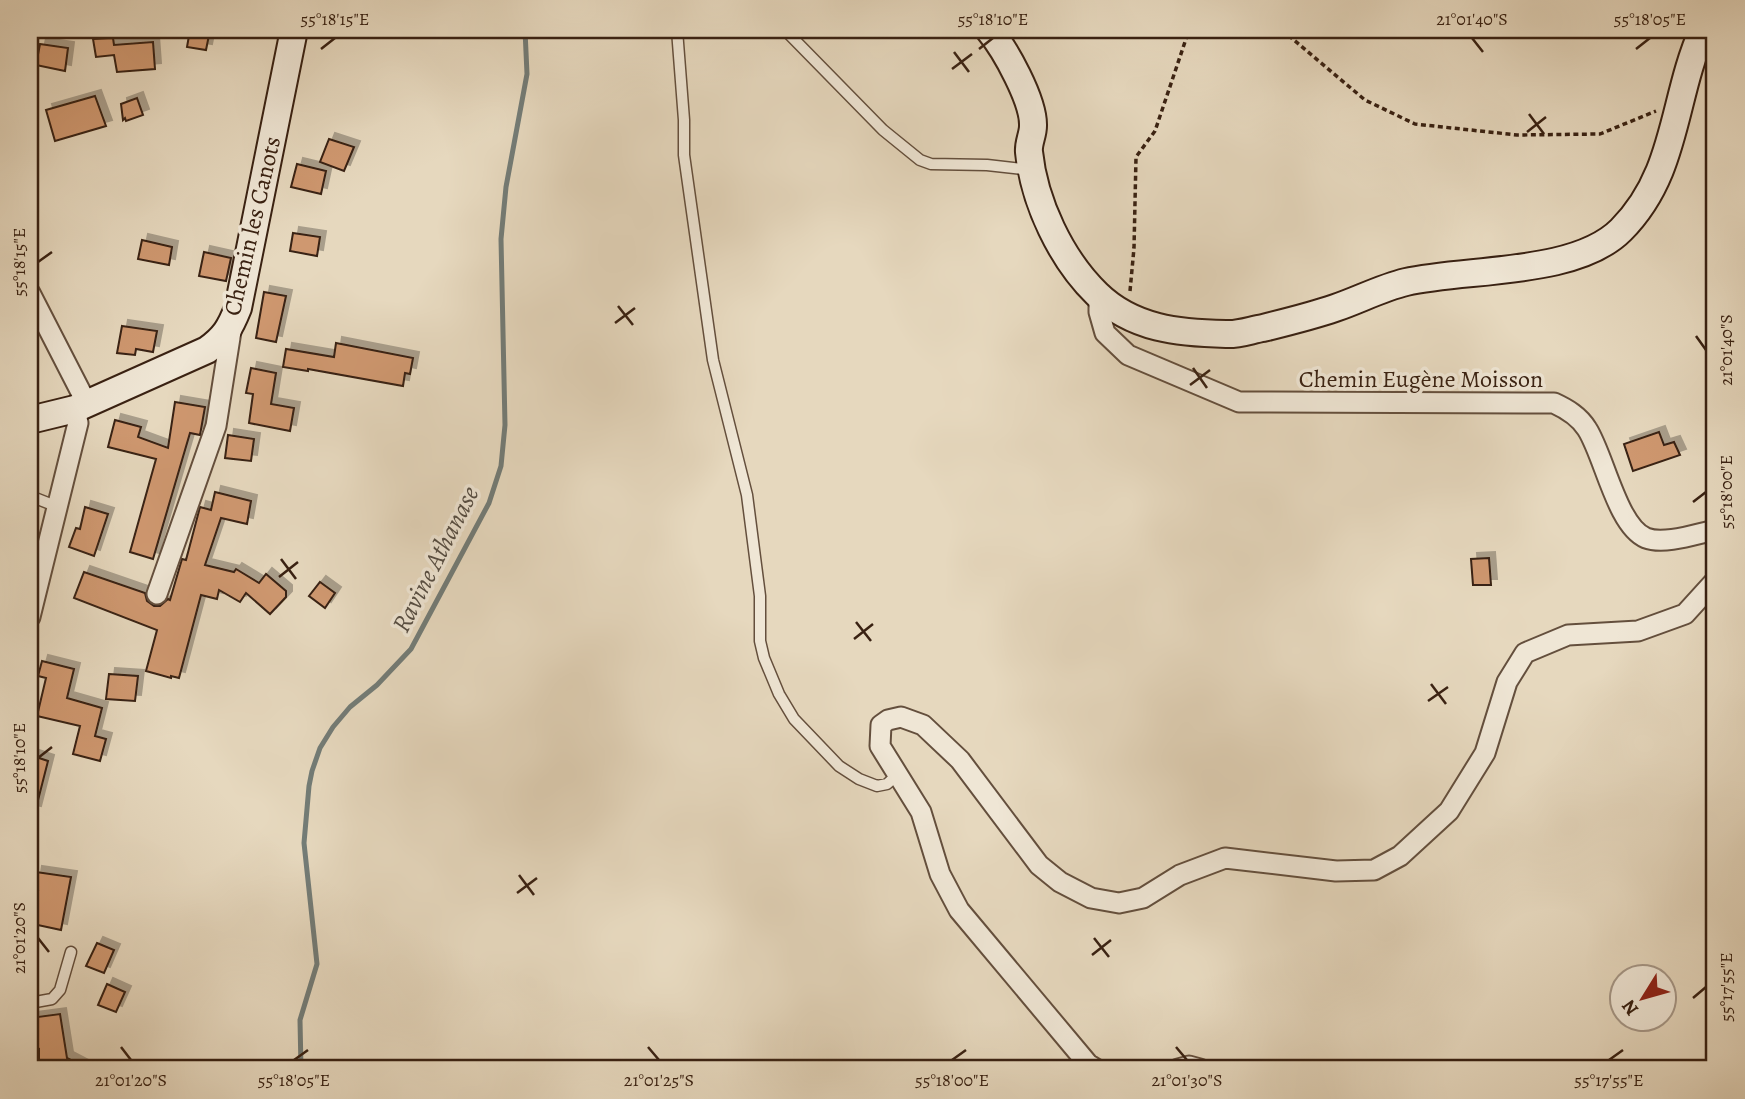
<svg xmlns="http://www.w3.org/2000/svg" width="1745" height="1099" font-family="Alegreya,serif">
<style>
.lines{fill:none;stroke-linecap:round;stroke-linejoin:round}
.stream{stroke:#737c77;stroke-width:5}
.building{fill:#cf9870;stroke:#392112;stroke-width:2;filter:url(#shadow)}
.lane-casing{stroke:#644f3d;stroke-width:13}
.street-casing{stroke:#644f3d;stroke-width:23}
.secondary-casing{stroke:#392112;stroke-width:30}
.path{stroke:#392112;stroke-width:3.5;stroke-dasharray:5 3.5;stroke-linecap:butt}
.lane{stroke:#efe6d5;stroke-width:10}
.street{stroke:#efe6d5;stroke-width:19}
.secondary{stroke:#efe6d5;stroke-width:26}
.ticks{fill:none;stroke:#392112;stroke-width:2.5}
.labels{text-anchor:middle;stroke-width:7;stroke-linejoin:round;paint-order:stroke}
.street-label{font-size:24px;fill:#392112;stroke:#efe6d5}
.water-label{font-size:26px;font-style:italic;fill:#564e44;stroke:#efe6d5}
.neatline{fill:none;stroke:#392112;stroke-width:2.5}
.ticks-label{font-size:18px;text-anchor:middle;fill:#392112}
</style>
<defs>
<filter id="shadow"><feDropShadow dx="6" dy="-6" stdDeviation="0" flood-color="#0004"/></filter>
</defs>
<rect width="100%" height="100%" fill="#e6d8be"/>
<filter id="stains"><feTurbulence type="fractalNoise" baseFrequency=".00286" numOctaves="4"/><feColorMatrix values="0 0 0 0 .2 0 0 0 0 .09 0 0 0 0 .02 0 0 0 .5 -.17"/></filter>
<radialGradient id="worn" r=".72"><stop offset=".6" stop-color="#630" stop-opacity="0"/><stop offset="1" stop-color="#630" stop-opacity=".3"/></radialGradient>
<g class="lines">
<path class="stream" d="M301 1069 300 1020 317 964 304 843 309 786 312 771 320 748 333 727 350 707 377 685 411 649 489 503 501 466 505 425 501 239 506 187 527 74 525 30"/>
</g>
<g class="building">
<path d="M190 30H210L206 50 187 47Z"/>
<path d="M113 38 114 45 153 42 155 69 117 72 114 55 96 57 93 39Z"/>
<path d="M40 44 68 48 65 71 36 65Z"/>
<path d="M95 96 106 126 55 141 46 110Z"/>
<path d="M137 98 143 115 126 121 125 118 123 120 121 104Z"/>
<path d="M329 139 354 147 344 171 320 162Z"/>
<path d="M297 164 326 171 321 194 291 187Z"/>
<path d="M293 233 320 237 317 256 290 251Z"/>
<path d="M142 240 172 247 169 265 138 259Z"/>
<path d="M204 252 231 258 226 281 199 276Z"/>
<path d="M264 292 286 296 276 342 256 338Z"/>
<path d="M122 326 157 331 153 352 136 349 135 355 117 353Z"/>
<path d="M336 343 413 358 410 374 405 373 403 386 308 369V371L283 367 286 349 334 357Z"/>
<path d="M251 368 276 373 271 404 294 408 290 431 249 423 253 394 246 393Z"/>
<path d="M175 402 205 407 200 435 190 433 153 559 130 552 156 459 108 447 115 420 141 427 138 437 168 448Z"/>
<path d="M1659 432 1664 445 1674 442 1680 455 1633 471 1624 444Z"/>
<path d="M228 435 254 439 251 461 225 458Z"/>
<path d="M215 492 251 501 247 524 221 518 205 565 234 572 236 569 259 583 266 574 286 591V597L270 614 246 593 240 602 219 590 217 599 201 595 179 678 171 676V678L146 671 157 630 74 598 84 572 145 593 147 601 154 606H160L168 599 170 600 182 559 186 560 200 507 211 510Z"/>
<path d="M85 507 108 514 94 556 69 547 76 528 80 529Z"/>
<path d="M1489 558 1491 585H1473L1471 559Z"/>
<path d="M320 582 335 593 325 608 309 596Z"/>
<path d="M42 661 74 669 67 698 102 708 95 736 106 739 100 761 73 754 80 726 37 716 46 678 38 676Z"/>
<path d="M109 674 138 676 135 701 106 699Z"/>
<path d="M30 755 48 761 35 812 30 811Z"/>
<path d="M36 872 71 877 61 930 33 924 38 891H33Z"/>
<path d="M97 943 114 950 104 973 86 966Z"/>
<path d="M107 984 125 992 116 1012 98 1005Z"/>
<path d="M60 1014 67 1058 88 1069H39V1049L35 1050 30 1018Z"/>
</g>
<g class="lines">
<g class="lane-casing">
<g id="lane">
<path d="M677 30 684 120V155L713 360 747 495 760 596V641L764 658 779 694 794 719 839 766 859 779 877 786 887 784 897 775"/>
<path d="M785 30 883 130 920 160 931 164 987 165 1031 170"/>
<path d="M30 496 58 507"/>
<path d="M30 1003 52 999 60 990 71 952"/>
</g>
</g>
<g class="street-casing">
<g id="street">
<path d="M30 32V30"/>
<path d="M30 293 87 404"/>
<path d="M1099 296V312L1105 333 1128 355 1239 402 1554 403C1567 409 1579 416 1587 429 1604 455 1617 526 1646 538 1664 545 1696 534 1715 530"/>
<path d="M157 594 216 426 232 325"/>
<path d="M30 617 78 423 75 409"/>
<path d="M1096 1069 1088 1064 959 910 940 874 921 812 880 746 881 725 888 720 901 717 923 725 960 760 1039 865 1060 882 1091 898 1119 903 1143 898 1180 875 1225 858 1336 871 1374 870 1400 856 1449 811 1485 753 1507 682 1525 653 1568 635 1638 631 1685 614 1715 581"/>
<path d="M1178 1069 1189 1066 1200 1069"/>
</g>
</g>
<g class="secondary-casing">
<g id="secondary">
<path d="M989 30C1005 49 1034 101 1033 126 1033 135 1028 143 1029 152 1034 202 1061 259 1097 294 1133 329 1179 333 1226 334 1238 335 1251 330 1263 328 1287 322 1312 316 1335 308 1359 300 1381 288 1406 282 1466 268 1575 276 1621 230 1678 173 1672 99 1703 30"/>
<path d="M30 420 75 409 207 350C225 337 230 328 238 308L294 30"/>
</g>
</g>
<g class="path">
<path d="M1282 30 1365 100 1415 124 1517 135 1600 134 1656 111"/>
<path d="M1130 291 1134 248 1136 157 1155 131 1189 30"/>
</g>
<use href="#lane" class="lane"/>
<use href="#street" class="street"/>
<use href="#secondary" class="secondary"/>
</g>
<path class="ticks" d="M1472 38 1483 52M321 49 335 38M979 49 993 38M1636 49 1650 38M954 52 969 72M952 69 972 54M1529 114 1544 134M1527 132 1546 117M38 262 52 252M618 306 633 325M615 323 635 308M1696 336 1706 350M1193 368 1207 388M1190 385 1210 370M1693 502 1706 492M281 559 296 579M279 577 298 562M856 622 871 641M854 639 873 624M1431 684 1446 704M1428 701 1448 687M38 758 52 747M519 875 534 895M517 893 537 878M38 938 49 952M1094 938 1109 957M1092 955 1111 940M1693 998 1706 987M121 1047 131 1060M648 1047 659 1060M1176 1047 1187 1060M294 1060 308 1050M952 1060 966 1050M1609 1060 1623 1050"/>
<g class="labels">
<g class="street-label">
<text transform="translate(252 226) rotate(-77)" y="8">Chemin les Canots</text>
<text x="1421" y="387">Chemin Eugène Moisson</text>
</g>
<g class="water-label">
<text transform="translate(435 559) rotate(-63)" y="9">Ravine Athanase</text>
</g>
</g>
<rect width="1745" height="1099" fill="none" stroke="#e6d8be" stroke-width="77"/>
<g transform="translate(1643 998) rotate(233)"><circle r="33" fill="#efe6d5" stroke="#a69787" stroke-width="2"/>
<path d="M0-5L12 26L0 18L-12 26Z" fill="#8f2418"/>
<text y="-10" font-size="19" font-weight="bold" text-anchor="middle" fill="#392112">N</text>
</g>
<rect x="38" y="38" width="1668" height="1022" class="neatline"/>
<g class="ticks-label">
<text x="335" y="25">55°18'15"E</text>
<text x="993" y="25">55°18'10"E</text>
<text x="1472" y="25">21°01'40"S</text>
<text x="1650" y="25">55°18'05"E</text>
<text transform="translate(19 262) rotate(-90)" y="6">55°18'15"E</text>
<text transform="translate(1726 350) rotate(-90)" y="6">21°01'40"S</text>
<text transform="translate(1726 492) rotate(-90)" y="6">55°18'00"E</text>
<text transform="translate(19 758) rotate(-90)" y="6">55°18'10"E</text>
<text transform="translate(19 938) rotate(-90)" y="6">21°01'20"S</text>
<text transform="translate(1726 987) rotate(-90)" y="6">55°17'55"E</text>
<text x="131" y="1086">21°01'20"S</text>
<text x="294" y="1086">55°18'05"E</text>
<text x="659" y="1086">21°01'25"S</text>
<text x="952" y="1086">55°18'00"E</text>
<text x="1187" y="1086">21°01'30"S</text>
<text x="1609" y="1086">55°17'55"E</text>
</g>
<rect width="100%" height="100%" filter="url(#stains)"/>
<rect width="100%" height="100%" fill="url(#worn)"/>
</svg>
